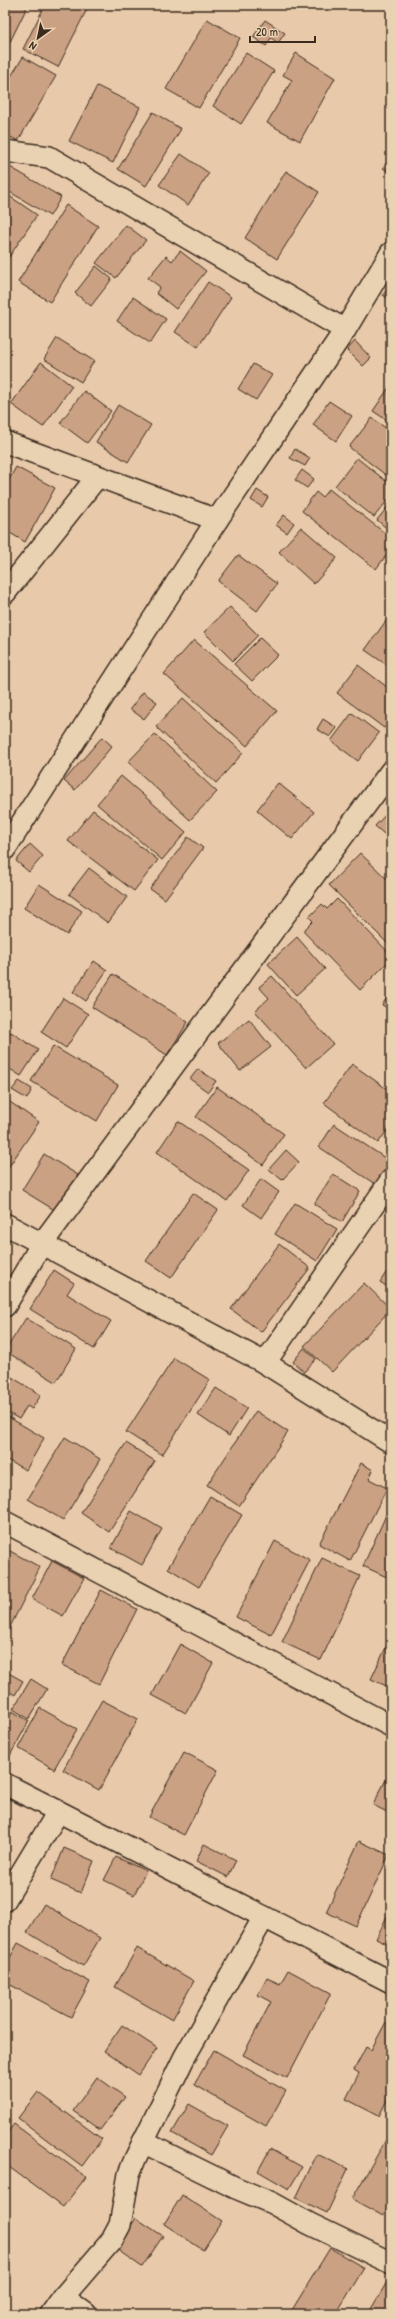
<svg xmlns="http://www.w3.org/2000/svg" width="396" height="2319" font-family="'Patrick Hand',sans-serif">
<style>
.building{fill:#cba183;stroke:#3b2a1e}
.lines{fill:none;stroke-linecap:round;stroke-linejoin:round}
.street-casing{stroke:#3b2a1e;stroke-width:24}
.street{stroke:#e9d2b2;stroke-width:21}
</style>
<rect width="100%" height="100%" fill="#e8caaa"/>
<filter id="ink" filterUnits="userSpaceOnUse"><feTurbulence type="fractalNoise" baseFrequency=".025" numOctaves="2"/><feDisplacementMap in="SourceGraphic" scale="8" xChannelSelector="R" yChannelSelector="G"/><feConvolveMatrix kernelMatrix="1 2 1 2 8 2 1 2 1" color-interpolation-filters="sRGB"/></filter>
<g filter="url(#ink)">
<g class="building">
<path d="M5 5H28L5 52Z"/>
<path d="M45 5H89L58 67 23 49Z"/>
<path d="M122 5H135L132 10Z"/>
<path d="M207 19 240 38 199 108 166 89Z"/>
<path d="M265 20 285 33 278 43 271 38 266 46 253 37Z"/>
<path d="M246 53 274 71 241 124 213 106Z"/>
<path d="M296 53 335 78 300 141 267 123 292 80 283 75Z"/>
<path d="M23 57 56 76 18 141 5 134V86Z"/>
<path d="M97 86 140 107 113 163 69 141Z"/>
<path d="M153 112 181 129 146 186 118 169Z"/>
<path d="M181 154 209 173 188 205 159 185Z"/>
<path d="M389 159 391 160V173L383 168Z"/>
<path d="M5 164 61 197 50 216 5 189Z"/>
<path d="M286 171 319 192 277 259 245 238Z"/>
<path d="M5 193 37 215 9 257 5 255Z"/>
<path d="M66 205 98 226 50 302 18 282Z"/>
<path d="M126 225 146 240 116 278 96 263Z"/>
<path d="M180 251 206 271 176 309 156 293 160 287 148 278 166 256 172 261Z"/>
<path d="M96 266 112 279 91 306 75 293Z"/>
<path d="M208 282 231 297 198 347 175 332Z"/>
<path d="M391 283V301L383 295Z"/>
<path d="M133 297 166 319 150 343 117 321Z"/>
<path d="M57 338 94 361 81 382 44 359Z"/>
<path d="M355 341 371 358 363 366 347 350Z"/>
<path d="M41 362 72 386 43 427 11 404Z"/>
<path d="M253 364 272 375 256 400 238 389Z"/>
<path d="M390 386H391V423L373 411Z"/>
<path d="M84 391 111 411 87 443 60 423Z"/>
<path d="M329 401 352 416 336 441 313 425Z"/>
<path d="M118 405 151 425 128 462 96 442Z"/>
<path d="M372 418 391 432V479L349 447Z"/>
<path d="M295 449 310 458 305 466 290 458Z"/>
<path d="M357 458 391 485V496L374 517 335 486Z"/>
<path d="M16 467 55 488 25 542 5 530V487Z"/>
<path d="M302 470 314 479 307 488 295 480Z"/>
<path d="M329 489 391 538V549L376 569 302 511 316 492 322 497Z"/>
<path d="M257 490 268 497 262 507 251 500Z"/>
<path d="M391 503V532L377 520Z"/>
<path d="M284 515 294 523 287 533 276 525Z"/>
<path d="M301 527 337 558 314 584 279 552Z"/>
<path d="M238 555 277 584 257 611 218 581Z"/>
<path d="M230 607 258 635 233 661 204 632Z"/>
<path d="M388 618 391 621V668L365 650Z"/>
<path d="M260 638 278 655 252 681 234 664Z"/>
<path d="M194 640 277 711 247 746 164 674Z"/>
<path d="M358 665 391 690V720L384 728 337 693Z"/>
<path d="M143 692 157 702 144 719 130 709Z"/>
<path d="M183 698 243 753 216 783 156 727Z"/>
<path d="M352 713 379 733 358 761 331 741Z"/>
<path d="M323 719 337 728 330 737 317 729Z"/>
<path d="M155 734 217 792 190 820 128 762Z"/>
<path d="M102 737 112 746 75 790 64 781Z"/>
<path d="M121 776 186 832 162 860 97 804Z"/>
<path d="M278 783 314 812 292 839 257 810Z"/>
<path d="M391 809V840L375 826Z"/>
<path d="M93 810 158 860 134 891 68 841Z"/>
<path d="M188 837 203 848 165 899 150 889Z"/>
<path d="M30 844 43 856 29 872 16 861Z"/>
<path d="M360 853 391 883V943L389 945 329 885Z"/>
<path d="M89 868 127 897 108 923 69 894Z"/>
<path d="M39 884 82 911 67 935 24 908Z"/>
<path d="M337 899 391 955V959L360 990 303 931 313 921 309 917 322 904 327 909Z"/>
<path d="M297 937 325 969 296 995 268 964Z"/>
<path d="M94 961 107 970 86 1001 73 992Z"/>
<path d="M113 974 188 1022 167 1055 92 1007Z"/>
<path d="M272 976 333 1044 306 1068 255 1011 269 998 259 987Z"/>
<path d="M391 992V1010L382 1005Z"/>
<path d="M63 998 88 1014 66 1048 41 1032Z"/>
<path d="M249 1019 271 1047 240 1071 218 1043Z"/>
<path d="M11 1032 38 1050 21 1076 5 1066V1041Z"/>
<path d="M53 1046 118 1085 97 1121 31 1081Z"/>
<path d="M352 1064 391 1092V1125L378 1143 324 1103Z"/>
<path d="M198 1069 216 1081 208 1092 190 1079Z"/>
<path d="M19 1081 32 1089 27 1099 12 1090Z"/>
<path d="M217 1087 284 1134 263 1165 196 1117Z"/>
<path d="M7 1100 39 1122 5 1172V1104Z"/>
<path d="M178 1121 249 1170 227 1201 157 1152Z"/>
<path d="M334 1124 391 1162V1166L378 1186 319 1147Z"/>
<path d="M286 1150 299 1162 282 1180 269 1169Z"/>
<path d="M44 1154 78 1175 56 1211 22 1190Z"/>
<path d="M333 1174 360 1191 342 1222 314 1204Z"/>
<path d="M261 1179 279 1192 261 1218 243 1205Z"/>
<path d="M193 1193 218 1210 171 1278 146 1261Z"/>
<path d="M295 1203 337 1229 317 1261 275 1234Z"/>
<path d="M279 1244 310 1268 261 1332 231 1309Z"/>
<path d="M391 1265V1289L380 1282Z"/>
<path d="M54 1270 74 1283 67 1294 111 1321 94 1349 30 1309Z"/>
<path d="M364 1283 391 1309 332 1372 304 1346Z"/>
<path d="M26 1318 76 1349 56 1382 5 1351Z"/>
<path d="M304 1348 316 1359 304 1372 293 1362Z"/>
<path d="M174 1358 210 1380 162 1455 126 1432Z"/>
<path d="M5 1373 41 1395 32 1409 27 1406 19 1419 5 1411Z"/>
<path d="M216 1388 247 1408 229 1436 198 1415Z"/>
<path d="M256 1411 288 1432 239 1506 207 1485Z"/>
<path d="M5 1415 44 1438 26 1470 5 1459Z"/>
<path d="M65 1437 100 1459 63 1520 28 1499Z"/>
<path d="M126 1443 155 1461 109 1532 81 1513Z"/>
<path d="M361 1463 373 1470 369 1479 387 1488 350 1561 319 1544Z"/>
<path d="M210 1496 242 1515 199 1587 168 1568Z"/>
<path d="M391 1504V1579L363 1566Z"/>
<path d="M131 1511 162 1529 142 1565 111 1548Z"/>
<path d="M275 1541 310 1560 271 1635 236 1617Z"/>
<path d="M8 1550 40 1567 5 1637V1557Z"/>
<path d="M322 1558 360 1576 321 1660 282 1642Z"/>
<path d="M52 1561 84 1578 63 1616 32 1599Z"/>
<path d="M101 1590 137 1609 99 1684 62 1665Z"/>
<path d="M391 1637V1688L371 1679Z"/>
<path d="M180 1644 213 1663 186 1713 152 1695Z"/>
<path d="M5 1671 23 1681 15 1695 5 1689Z"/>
<path d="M31 1679 47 1689 29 1719 13 1709Z"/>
<path d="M102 1700 138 1719 99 1790 63 1770Z"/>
<path d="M40 1708 77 1729 54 1769 18 1748Z"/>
<path d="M12 1711 29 1721 7 1761 5 1760V1724Z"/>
<path d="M184 1752 218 1770 184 1835 149 1817Z"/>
<path d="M391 1770V1814L373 1805Z"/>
<path d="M359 1841 389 1855 356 1926 326 1912Z"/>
<path d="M204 1844 236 1860 228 1877 196 1861Z"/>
<path d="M64 1848 94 1861 81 1893 51 1880Z"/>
<path d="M116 1857 146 1871 134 1895 104 1880Z"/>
<path d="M44 1904 100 1938 83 1966 27 1932Z"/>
<path d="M391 1908V1946L376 1939Z"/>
<path d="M18 1943 90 1982 71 2017 5 1982V1967Z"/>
<path d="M137 1948 194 1981 172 2020 115 1987Z"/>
<path d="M288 1970 331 1993 287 2078 243 2055 271 2002 258 1995 267 1978 280 1984Z"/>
<path d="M386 2022 391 2025V2092L379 2116 346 2099 359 2073 354 2070 366 2047 371 2050Z"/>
<path d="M122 2025 157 2048 139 2075 104 2051Z"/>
<path d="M214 2050 286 2091 266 2126 194 2085Z"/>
<path d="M97 2077 125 2097 100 2130 73 2111Z"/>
<path d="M38 2092 102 2139 82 2166 18 2118Z"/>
<path d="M189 2104 228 2126 211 2155 172 2133Z"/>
<path d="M14 2124 86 2177 63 2207 5 2164V2136Z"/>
<path d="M391 2131V2201L383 2216 352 2199Z"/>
<path d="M270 2149 302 2167 289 2189 258 2171Z"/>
<path d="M317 2154 348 2169 327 2213 296 2198Z"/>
<path d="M182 2195 222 2221 203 2250 164 2224Z"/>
<path d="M136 2218 163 2236 142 2267 116 2249Z"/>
<path d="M330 2248 364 2268 336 2314H299L292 2310Z"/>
<path d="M387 2282 391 2284V2314H368Z"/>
</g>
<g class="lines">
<g class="street-casing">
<g id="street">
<path d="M5 151 49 157 345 330"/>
<path d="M5 442 217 520"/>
<path d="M5 593 97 477"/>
<path d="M5 849 217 520 345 330 391 253"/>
<path d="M5 1224 265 1363 391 1442"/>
<path d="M5 1306 41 1245 391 771"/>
<path d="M265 1363 391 1180"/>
<path d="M5 1522 391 1726"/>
<path d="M5 1784 391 1982"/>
<path d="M5 1900 58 1812"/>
<path d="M143 2142 236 2188 272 2203 310 2224 391 2263"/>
<path d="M63 2297 86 2314"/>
<path d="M51 2314 63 2297 112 2240 120 2225 129 2174 135 2159 184 2058 264 1917"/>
</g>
</g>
<use href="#street" class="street"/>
</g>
</g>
<rect width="396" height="2319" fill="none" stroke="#e9d2b2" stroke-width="20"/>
<rect x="10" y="10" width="376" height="2299" fill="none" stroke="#3b2a1e" stroke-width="1.5" filter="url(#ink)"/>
<g transform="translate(38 38) rotate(213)" stroke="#e9d2b2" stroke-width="3" paint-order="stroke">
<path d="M0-3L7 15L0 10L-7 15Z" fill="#3b2a1e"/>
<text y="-6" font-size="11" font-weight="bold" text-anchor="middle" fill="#3b2a1e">N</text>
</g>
<path d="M250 36v6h65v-6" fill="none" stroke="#3b2a1e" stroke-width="2"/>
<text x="256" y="36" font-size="12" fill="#3b2a1e" stroke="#e9d2b2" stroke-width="3" paint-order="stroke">20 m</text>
</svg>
